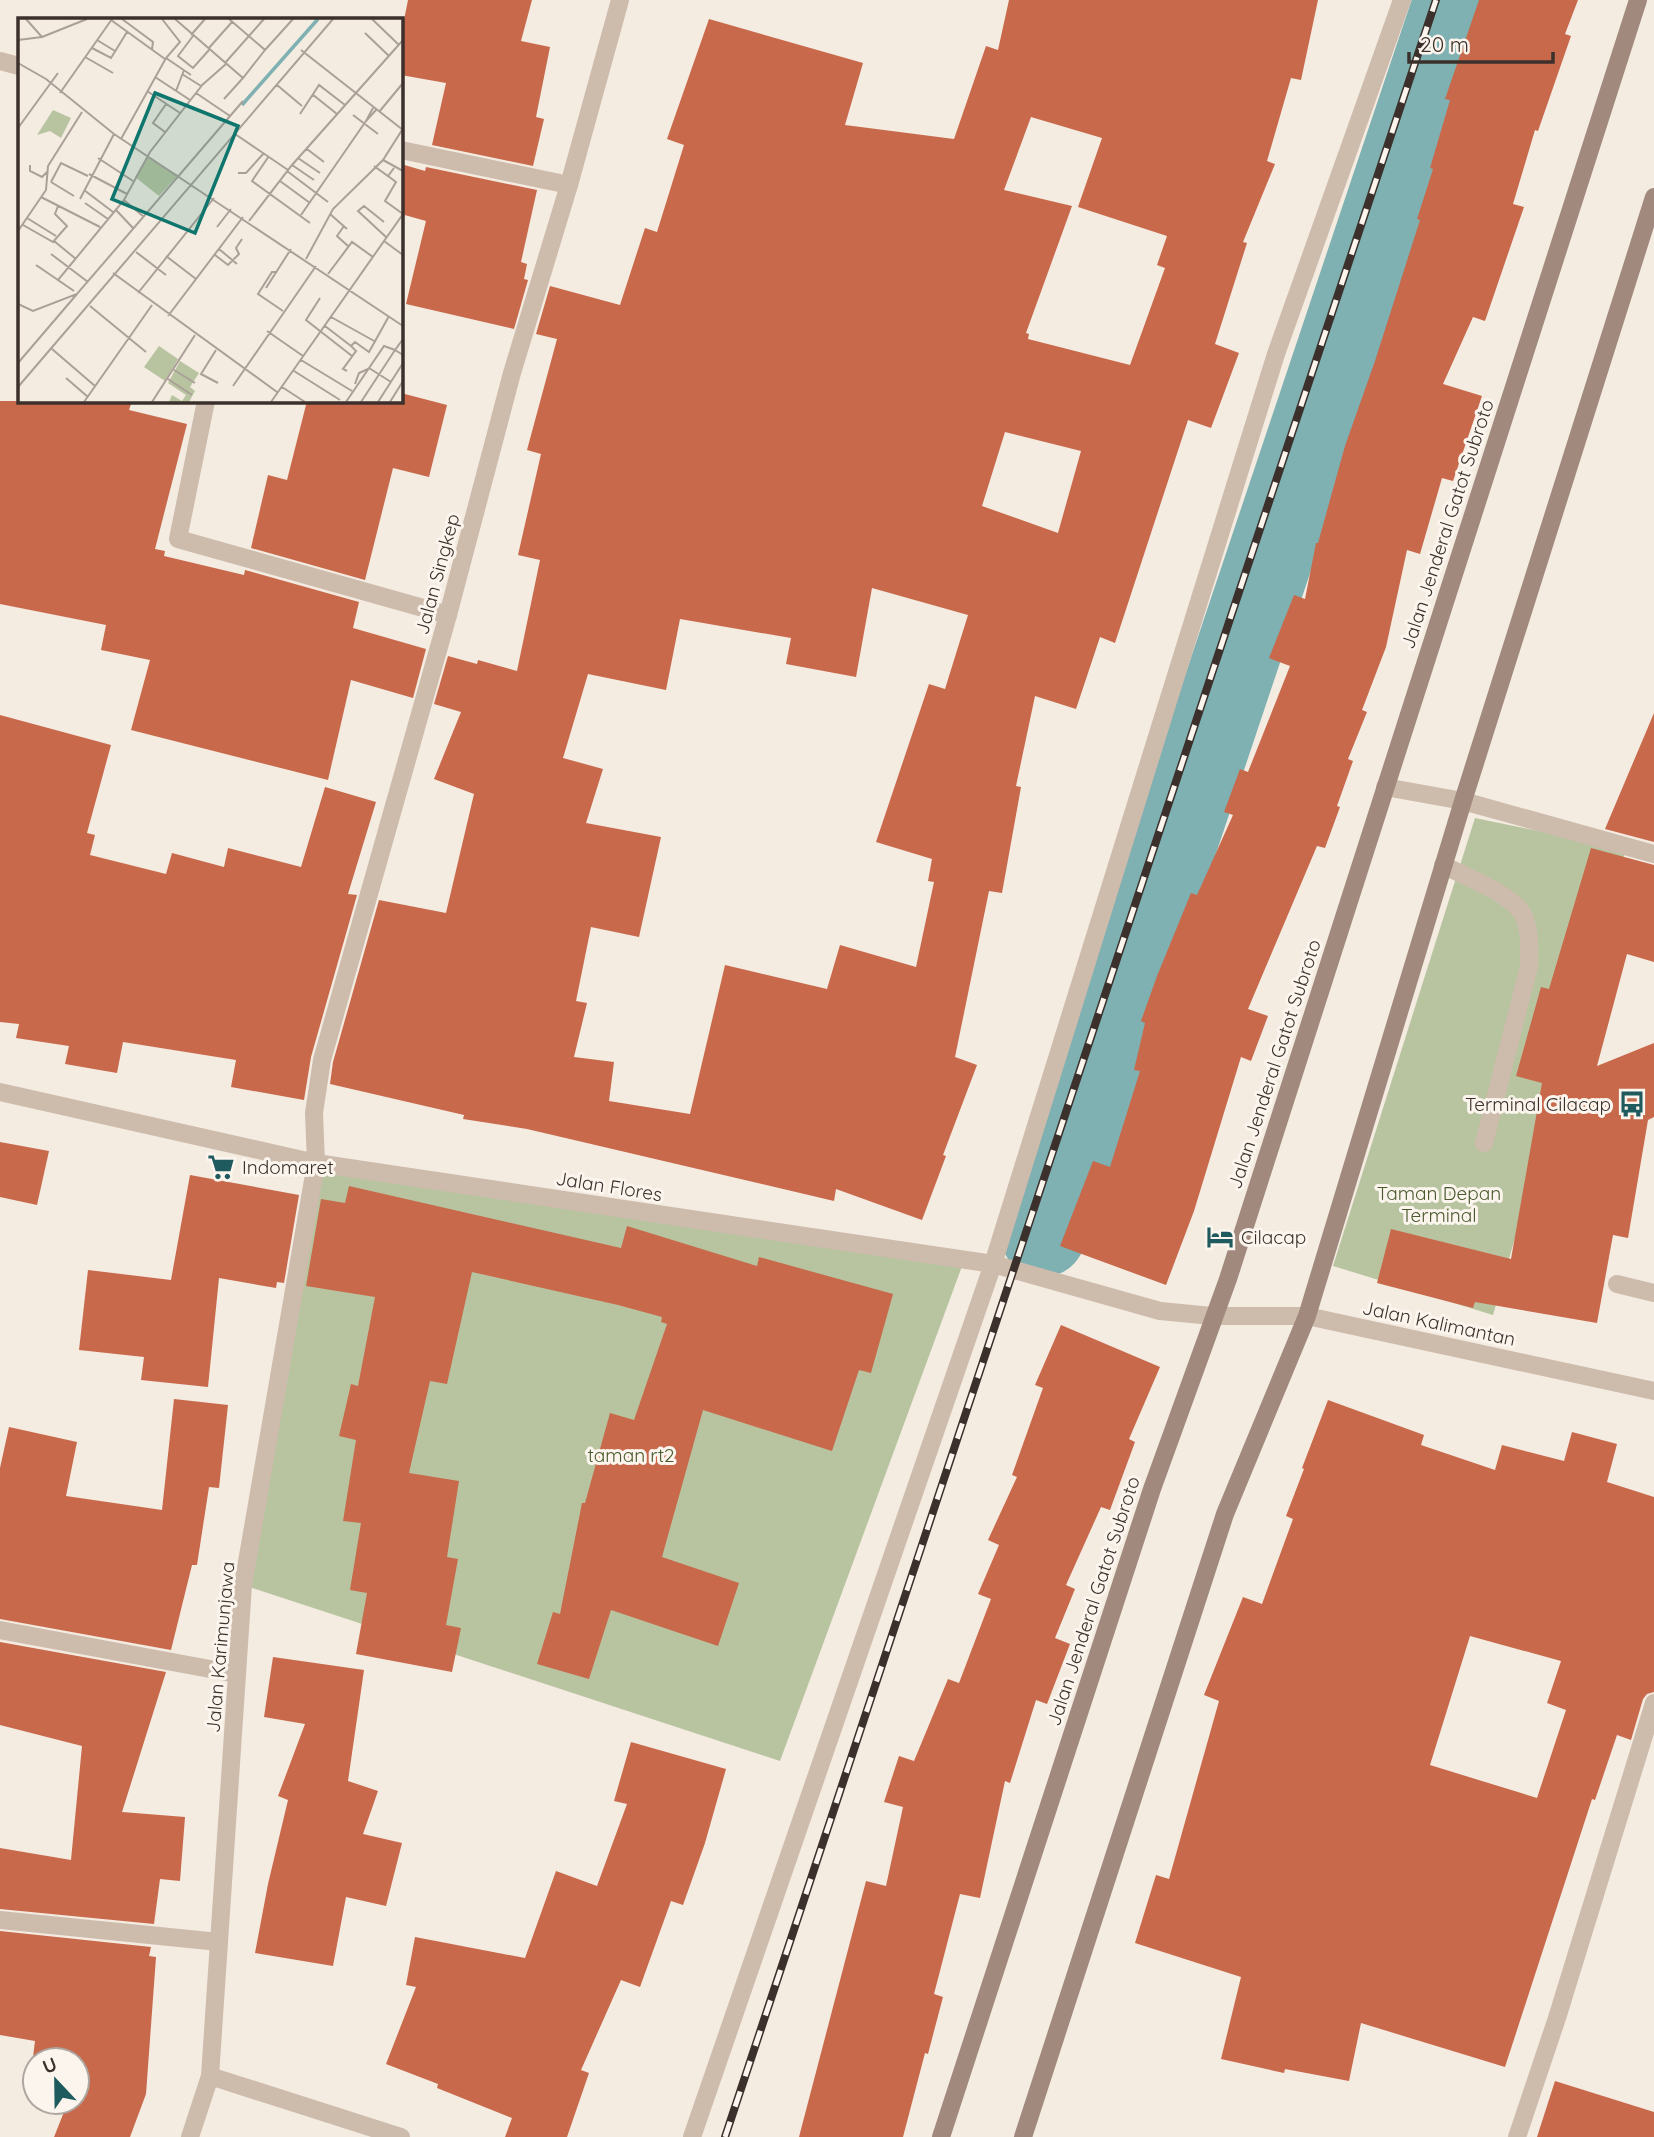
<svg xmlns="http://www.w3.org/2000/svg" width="1654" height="2137" font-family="Quicksand,sans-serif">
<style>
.green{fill:#b8c4a0}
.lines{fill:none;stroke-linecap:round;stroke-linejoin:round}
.river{stroke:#7fb0b2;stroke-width:86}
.building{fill:#c8694b;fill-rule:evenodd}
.service{stroke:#cdbbac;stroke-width:18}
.minor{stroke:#cdbbac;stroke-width:18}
.tertiary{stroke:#cdbbac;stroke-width:18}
.secondary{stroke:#a18a7d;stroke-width:18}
.rail-casing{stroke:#3b302b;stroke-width:8}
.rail{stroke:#fbf5ee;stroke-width:5;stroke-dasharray:16;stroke-linecap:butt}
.labels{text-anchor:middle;stroke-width:6;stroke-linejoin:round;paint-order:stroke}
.street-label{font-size:19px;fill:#3b302b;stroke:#fbf5ee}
.poi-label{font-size:19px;fill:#3b302b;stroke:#fbf5ee;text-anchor:start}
.park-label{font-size:19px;fill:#4a5a2e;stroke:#fbf5ee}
.inset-river{fill:none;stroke:#7fb0b2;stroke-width:3.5}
.inset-road{fill:none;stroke:#aaa098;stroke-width:2}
.view{fill:#0f766e;fill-opacity:0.15;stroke:#0f766e;stroke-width:3.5}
.inset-edge{fill:none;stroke:#3b302b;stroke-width:3.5}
</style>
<rect width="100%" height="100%" fill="#f4ebe1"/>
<g class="green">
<path d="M1475 818 1626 849 1493 1315 1333 1266Z"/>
<path d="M316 1163 965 1258 780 1761 243 1585Z"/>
</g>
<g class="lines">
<path class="river" d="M1043 1234 1457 0"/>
</g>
<g class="building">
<path d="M408 0H532L521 41 550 47 536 117 544 119 533 166 432 145 446 83 401 75V35Z"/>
<path d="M1009 0H1318L1301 80 1291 78 1267 161 1275 164 1243 242 1247 243 1215 344 1239 353 1211 428 1188 420 1115 643 1100 637 1076 709 1035 696 1016 786 1021 787 1002 893 989 891 955 1057 977 1065 943 1155 946 1156 922 1220 836 1189 834 1201 527 1129 463 1119 464 1115 330 1084 333 1062 379 900 446 913 474 794 434 779 461 712 434 704 448 656 477 664 478 660 517 671 540 560 518 555 541 454 527 450 557 339 536 334 550 286 620 305 645 228 657 232 684 145 667 139 709 19 863 63 845 125 954 139 986 46 998 50ZM1031 117 1102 138 1078 207 1167 236 1157 265 1165 268 1130 365 1028 339 1029 334 1026 333 1072 206 1004 190ZM1005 432 1081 451 1058 533 982 506ZM872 588 968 615 945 689 929 684 876 842 932 859 928 881 934 882 916 967 840 945 827 989 725 965 690 1114 609 1101 614 1062 574 1057 587 1003 576 1001 591 927 639 937 661 837 586 823 603 769 563 758 588 674 666 690 680 619 791 638 786 664 856 677Z"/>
<path d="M1479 0H1578L1565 34 1571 36 1538 131 1535 130 1513 204 1524 207 1485 321 1473 317 1443 384 1482 396 1453 481 1442 478 1420 554 1407 550 1386 647 1362 710 1367 712 1348 759 1353 761 1337 806 1340 807 1325 848 1317 846 1248 1009 1268 1016 1251 1061 1241 1057 1194 1211 1166 1285 1060 1246 1093 1161 1110 1167 1140 1071 1134 1070 1145 1023 1141 1021 1157 976 1191 893 1197 895 1233 815 1224 812 1240 769 1248 772 1290 666 1269 658 1294 595 1305 599 1316 543H1318L1345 446 1375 361 1420 220 1417 219 1433 169 1430 168 1450 100 1445 99Z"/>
<path d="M401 164 425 171 426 167 537 190 521 262 527 264 524 279 528 280 514 329 406 304 426 221 401 214Z"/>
<path d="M401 393 447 405 429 477 393 468 365 580 251 548 268 475 287 480 307 401H401Z"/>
<path d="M0 401H132L129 410 187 424 155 549 165 551 164 556 244 575 245 570 359 602 353 628 426 649 413 698 351 680 328 780 131 730 150 660 101 650 106 625 0 604Z"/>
<path d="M1654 713V842L1605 829Z"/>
<path d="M0 715 111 745 87 833 95 835 90 855 166 874 172 853 224 867 228 848 301 867 325 787 376 802 348 894 357 895 311 1057 304 1100 231 1087 236 1060 123 1042 117 1073 65 1064 69 1046 16 1038 19 1024 0 1022Z"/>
<path d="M1591 848 1654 865V962L1627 954 1597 1066 1654 1043V1117L1648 1120 1628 1238 1613 1235 1597 1323 1475 1302 1473 1308 1377 1283 1391 1229 1511 1259 1542 1083 1516 1076 1541 987 1549 989Z"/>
<path d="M0 1142 49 1151 37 1205 0 1197Z"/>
<path d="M190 1175 299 1195 284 1283 277 1282 276 1288 219 1278 208 1387 141 1380 144 1357 79 1350 88 1270 171 1280Z"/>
<path d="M349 1186 621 1248 627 1226 757 1266 759 1257 893 1294 871 1373 859 1370 832 1451 703 1410 662 1557 739 1583 718 1646 611 1610 589 1679 537 1664 553 1612 560 1614 582 1503H585L610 1413 634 1420 667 1324 661 1322 662 1317 618 1305 472 1272 447 1384 430 1381 409 1473 459 1481 447 1557 458 1559 446 1625 461 1628 452 1672 356 1654 367 1593 350 1590 361 1523 343 1521 356 1440 339 1436 351 1384 358 1386 375 1297 306 1286 321 1199 345 1203Z"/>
<path d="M1061 1325 1160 1367 1129 1439 1135 1442 1110 1510 1101 1507 1066 1585 1075 1589 1055 1638 1070 1644 1047 1704 1036 1700 1010 1783 1005 1781 980 1898 960 1894 934 1994 943 1997 928 2054 925 2053 903 2137H799L866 1881 886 1886 903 1807 884 1802 899 1756 914 1761 948 1679 959 1683 991 1599 978 1594 999 1545 988 1540 1017 1477 1012 1475 1043 1388 1035 1385Z"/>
<path d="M174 1399 228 1405 219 1488 209 1487 197 1565H192L171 1650 0 1619V1468L9 1427 77 1442 66 1496 162 1510Z"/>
<path d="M1328 1400 1424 1435 1421 1445 1495 1470 1502 1445 1564 1461 1572 1432 1617 1444 1607 1482 1654 1497V1692L1647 1694 1643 1699 1631 1740 1617 1735 1595 1800 1592 1799 1505 2067 1361 2023 1349 2081 1285 2069 1284 2073 1221 2059 1241 1977 1135 1943 1156 1875 1169 1879 1219 1701 1204 1695 1243 1597 1262 1604 1293 1519 1286 1516 1304 1469 1302 1468ZM1470 1636 1561 1661 1547 1703 1566 1710 1537 1798 1430 1765Z"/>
<path d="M0 1642 166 1672 122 1812 185 1817 180 1881 160 1879 154 1924 0 1909V1848L71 1860 82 1746 0 1725Z"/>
<path d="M273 1657 364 1670 348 1781 378 1791 363 1834 402 1843 386 1906 346 1897 333 1966 255 1953 268 1884 288 1800 278 1796 305 1724 264 1717Z"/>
<path d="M631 1742 726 1769 705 1843 683 1905 671 1901 640 1987 621 1980 581 2070 589 2073 567 2137H505L512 2118 437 2088 438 2084 386 2064 416 1987 406 1985 415 1937 525 1958 556 1871 597 1886 627 1804 614 1801Z"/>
<path d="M0 1931 151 1947 149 1956 156 1957 146 2094 130 2137H54L68 2102H77V2060H35V2082H30L35 2041 0 2035Z"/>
<path d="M1555 2081 1654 2112V2137H1537Z"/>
</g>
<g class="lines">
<g class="service">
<path d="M1385 787 1463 801 1654 854"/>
<path d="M1443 865C1466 877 1508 892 1522 913 1531 927 1529 951 1529 966L1484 1143"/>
<path d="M1617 1284 1654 1293"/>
</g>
<g class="minor">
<path d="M0 61 19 66"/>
<path d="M401 150 569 185"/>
<path d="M206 401 178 539 448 615"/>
<path d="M0 1092 316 1163 993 1264 1160 1311 1212 1316"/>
<path d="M0 1630 237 1674"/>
<path d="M0 1920 219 1942"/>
<path d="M210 2076 401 2137"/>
<path d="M190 2137 210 2076 243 1585 316 1163 314 1113 322 1060 448 615 512 373 569 185 620 0"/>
<path d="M692 2137 993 1264 1276 354 1402 0"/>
<path d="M1517 2137 1557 2018 1654 1703"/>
</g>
<path class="tertiary" d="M1212 1316H1307L1654 1391"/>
<g class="secondary">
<path d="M941 2137 1152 1489 1228 1279 1638 0"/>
<path d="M1023 2137 1225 1514 1307 1316 1463 801 1654 197"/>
</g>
<g class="rail-casing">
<path id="rail" d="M725 2137 1436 0"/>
</g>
<use href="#rail" class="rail"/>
</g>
<defs>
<g id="bus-bare" transform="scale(2.1)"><path d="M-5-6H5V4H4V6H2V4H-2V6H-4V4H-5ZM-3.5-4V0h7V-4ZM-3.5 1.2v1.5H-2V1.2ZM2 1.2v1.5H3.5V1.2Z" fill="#1f5a5e" stroke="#fbf5ee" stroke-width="2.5" paint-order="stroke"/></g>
<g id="supermarket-bare" transform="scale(2.1)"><path d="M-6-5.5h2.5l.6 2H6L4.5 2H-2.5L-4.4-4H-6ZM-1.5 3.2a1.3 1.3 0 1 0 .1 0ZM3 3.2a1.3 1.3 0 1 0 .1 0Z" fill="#1f5a5e" stroke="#fbf5ee" stroke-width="2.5" paint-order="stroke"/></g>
<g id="hotel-bare" transform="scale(2.1)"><path d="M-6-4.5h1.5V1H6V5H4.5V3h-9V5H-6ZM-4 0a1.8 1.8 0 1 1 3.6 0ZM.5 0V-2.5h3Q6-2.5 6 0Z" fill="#1f5a5e" stroke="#fbf5ee" stroke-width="2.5" paint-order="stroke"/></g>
</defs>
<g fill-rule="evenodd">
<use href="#bus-bare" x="1632" y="1104"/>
<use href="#supermarket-bare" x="221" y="1167"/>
<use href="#hotel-bare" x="1220" y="1237"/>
</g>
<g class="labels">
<g class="street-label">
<text transform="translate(1447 524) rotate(-72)" y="7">Jalan Jenderal Gatot Subroto</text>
<text transform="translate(437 574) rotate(-75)" y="7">Jalan Singkep</text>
<text transform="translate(1274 1064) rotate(-72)" y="7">Jalan Jenderal Gatot Subroto</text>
<text transform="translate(609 1186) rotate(9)" y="7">Jalan Flores</text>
<text transform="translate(1439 1323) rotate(12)" y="7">Jalan Kalimantan</text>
<text transform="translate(1093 1601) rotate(-72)" y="7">Jalan Jenderal Gatot Subroto</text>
<text transform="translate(220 1647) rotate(-85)" y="7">Jalan Karimunjawa</text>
</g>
<g class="poi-label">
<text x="1611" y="1111" text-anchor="end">Terminal Cilacap</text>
<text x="242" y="1174">Indomaret</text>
<text x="1241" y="1244">Cilacap</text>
</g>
<g class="park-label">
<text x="1439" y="1200">Taman Depan<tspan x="1439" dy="22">Terminal</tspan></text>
<text x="631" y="1462">taman rt2</text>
</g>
</g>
<g transform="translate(18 18)">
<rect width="385" height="385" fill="#f4ebe1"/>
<path d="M35 92 53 100 43 120 32 113 19 117ZM129 139 160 157 141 178 117 159ZM141 328 160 341 147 363 126 349ZM162 343 181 355 172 369 177 373 171 384H151L154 377 164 383 168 377 150 365Z" fill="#b8c4a0"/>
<path class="inset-river" d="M224 87 300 1"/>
<path class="inset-road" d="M104 1 135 24 134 31M157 1 225 60 247 32 211 1M354 1 381 27M93 2 147 41M347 15 371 38M173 17 187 1M175 18 160 38 175 50 191 32M24 19 69 1M0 22 24 19 8 1M79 22 97 33M74 30 93 40 109 14M190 31 214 4M247 32 275 1M283 32 385 112M67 39 95 55M148 40 173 57M0 45 28 61 96 116 385 308M207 45 246 1M164 56 183 68M137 59 172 82M259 67 284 88M183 68 208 46M129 73 162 95M158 73 166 52M42 75 94 1M178 75 212 98M294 76 319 96M206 81 225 60M355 90 348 103 358 92M361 94 385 65M282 96 301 67 327 87M335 97 360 116M0 110 40 55M147 114 135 105 148 86M217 116 270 152M103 121 148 40 162 24 144 1M289 131 306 144M251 138 234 163 292 205M80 140 115 163M280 140 302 155M365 142 385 153M12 147V153L24 159 29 154M274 147 296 162M356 148 370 158 376 150M269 153 310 184M220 155H228L246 135M71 156 109 176M370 158 378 164 367 183 385 196M262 163 292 185M33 164 43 145 70 158M33 164 56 178M66 172 95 194M23 179 82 209M62 181 96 116M106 182 126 199M67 185 90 201M98 192 115 210M312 196 329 211M283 197 348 103M9 200 38 218M231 203 274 147 385 22M366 204 346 188 340 193 368 219M5 207 35 224 49 208 37 196 40 188M326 208 319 218 330 228M199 209 213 191M0 213 28 172 30 148 64 94M36 223 58 241M366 223 385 237M201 231 219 246M118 234 148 257M33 236 70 264M197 237 210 247 221 236 218 230 224 221M148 238 178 261M288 241 315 191 365 142 384 112M18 247 40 262M259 254H254L240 276 265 293M95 255 259 374M310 256 334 224 355 239M248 270 273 231M56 273 40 262 106 182 132 134 185 66M120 275 196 180M302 280 288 302 334 338M0 286 15 293 59 276 225 83M72 288 128 334M150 298 225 199M313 299 358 324M307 308 333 328 337 324 351 334 371 298M249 313 285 338M34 331 77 368M198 332 183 356 200 365M283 342 334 373M0 345 59 276M351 350 373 364M156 352 177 365M276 353 322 382M329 353 325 351 338 333 333 328M48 360 70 379M150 361 174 377M337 366 341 355 350 351M215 368 298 248M0 369 315 1M264 369 287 384M66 384 134 287M134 384 177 317M253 384 385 196M328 384 366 328 377 332 385 321M343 384 377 332 385 337M360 384 385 345M372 384 385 363"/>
<path class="view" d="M137 75 220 108 177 215 94 181Z"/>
<rect width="385" height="385" class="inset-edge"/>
</g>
<g transform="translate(56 2081) rotate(338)"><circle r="33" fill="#fbf5ee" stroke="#aea6a0" stroke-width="2"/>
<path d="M0-5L12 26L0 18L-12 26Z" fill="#1f5a5e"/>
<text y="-10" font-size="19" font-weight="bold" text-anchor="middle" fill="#3b302b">U</text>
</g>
<path d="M1409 52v10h144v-10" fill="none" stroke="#3b302b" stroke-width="3.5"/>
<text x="1420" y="52" font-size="21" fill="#3b302b" stroke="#fbf5ee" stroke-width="5" paint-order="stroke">20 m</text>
</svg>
